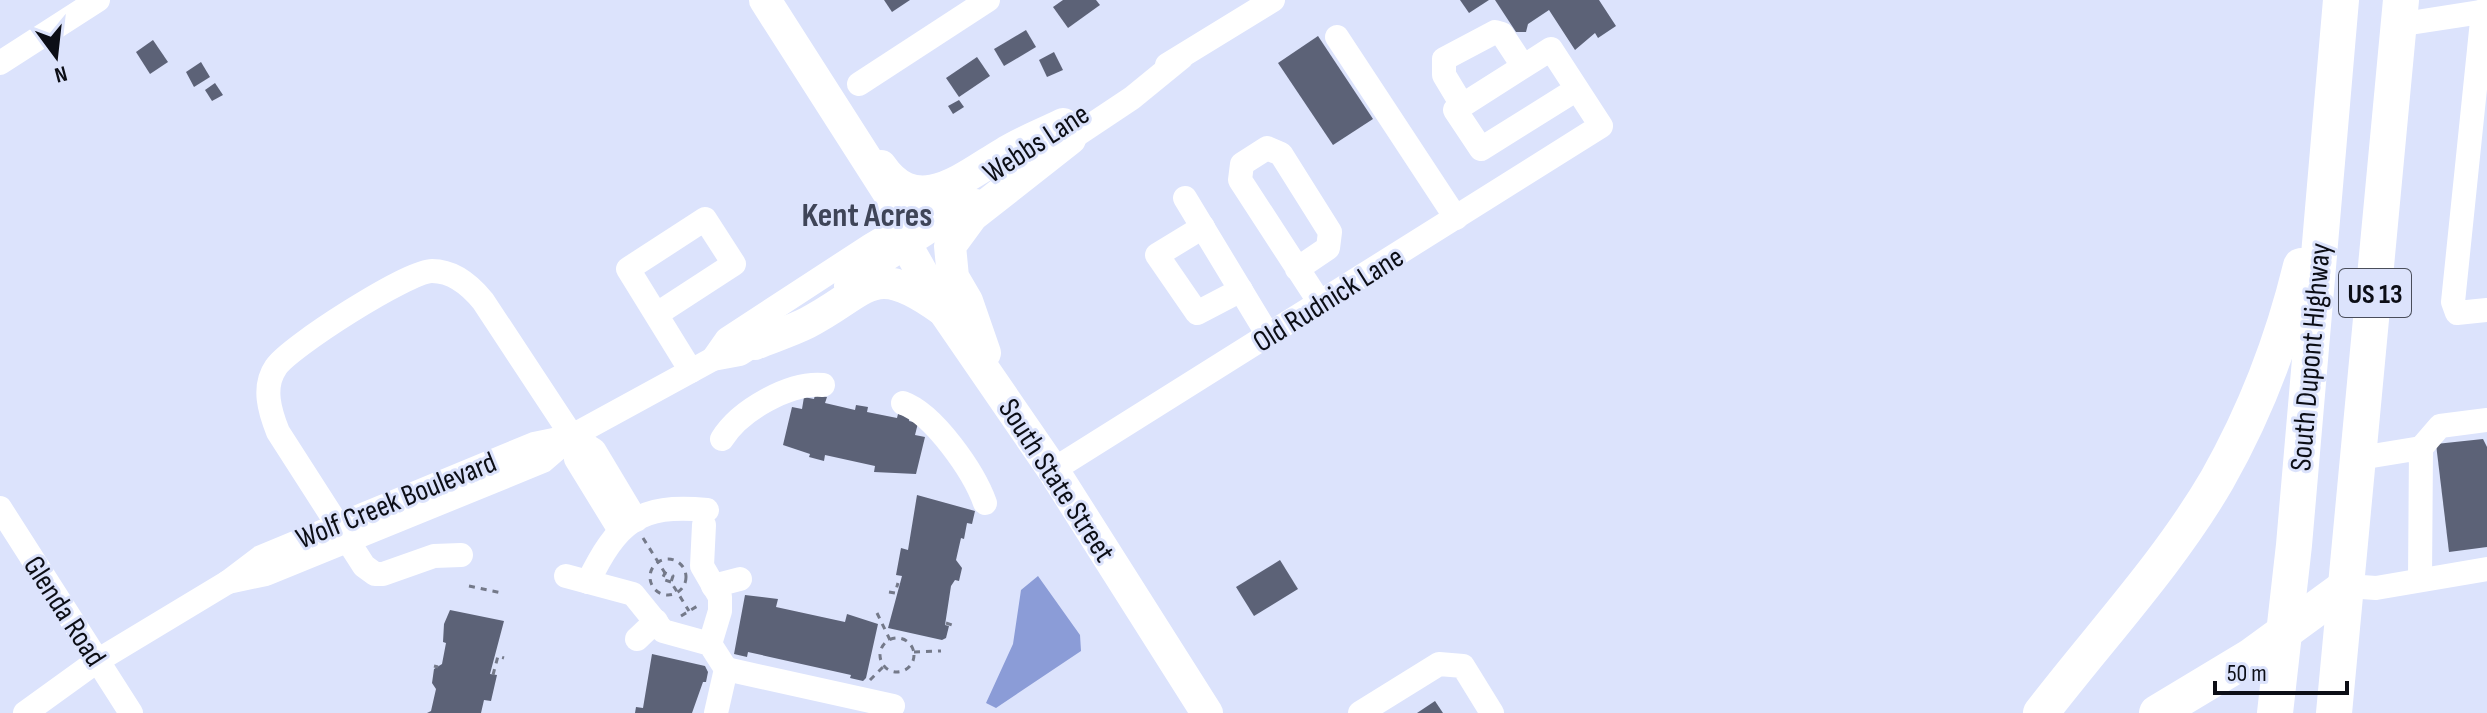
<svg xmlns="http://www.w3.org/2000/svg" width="2487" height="713" font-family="'Sofia Sans Condensed',sans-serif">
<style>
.water{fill:#8b9cd7}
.building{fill:#5c6277}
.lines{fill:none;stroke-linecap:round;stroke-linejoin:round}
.path{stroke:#747989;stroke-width:3;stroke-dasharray:6 6;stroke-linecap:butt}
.minor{stroke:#fff;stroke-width:24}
.major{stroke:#fff;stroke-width:32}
.highway{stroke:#fff;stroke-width:36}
.labels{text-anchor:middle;stroke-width:6;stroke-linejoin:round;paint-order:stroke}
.shield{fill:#dce3fc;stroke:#4a4e5b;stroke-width:2}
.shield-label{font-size:28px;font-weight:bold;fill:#0c0e16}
.street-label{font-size:30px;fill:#0c0e16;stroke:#dce3fc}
.quarter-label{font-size:34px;font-weight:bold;fill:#3f4558;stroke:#dce3fc}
</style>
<rect width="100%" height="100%" fill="#dce3fc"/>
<path class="water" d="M1038 576 1080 635 1081 651 996 708 986 703 1013 644 1021 590Z"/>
<g class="building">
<path d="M884 0H910L892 12Z"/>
<path d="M1063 0H1096L1100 5 1068 28 1053 7Z"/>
<path d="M1460 0H1489L1469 13Z"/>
<path d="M1495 0H1599L1616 26 1598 38 1595 33 1575 50 1549 10 1528 24 1526 32H1516Z"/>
<path d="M1026 30 1036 47 1004 66 994 49Z"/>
<path d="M1318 36 1373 119 1333 145 1278 63Z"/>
<path d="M153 40 168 62 150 74 136 52Z"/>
<path d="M1054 52 1063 70 1047 77 1039 60Z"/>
<path d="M977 57 990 76 959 97 946 78Z"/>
<path d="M201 62 210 77 194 87 186 72Z"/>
<path d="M215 83 223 95 212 101 205 90Z"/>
<path d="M959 100 964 107 953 114 948 106Z"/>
<path d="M815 395 827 397 825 403 855 410 856 405 868 407 867 412 897 418 898 414 910 417 909 421 918 423 915 435 925 437 916 474 874 472 875 466 825 455 824 461 809 457 810 454 783 445 792 407 802 409 804 397 814 399Z"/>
<path d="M2483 439 2487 447V547L2449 552 2436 444Z"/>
<path d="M917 495 975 511 972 524 967 523 964 539 961 538 956 560 962 568 959 581 955 580 951 586 945 625 949 626 946 638 942 640 888 628 902 576 896 575 901 548 908 550Z"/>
<path d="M1280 560 1298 589 1254 616 1236 587Z"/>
<path d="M745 595 778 599 776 607 845 622 847 614 878 624 866 678 863 681 850 678 851 675 748 652 747 657 734 654Z"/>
<path d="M450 610 504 621 490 674 497 675 491 701 484 700 481 713H427L431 711 436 689 432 683 434 669 442 664 446 643 443 642 444 624Z"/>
<path d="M652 654 705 666 708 672 706 682H703L692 713H635L636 707 643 708Z"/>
<path d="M1435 701 1443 713H1417Z"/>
</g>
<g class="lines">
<g class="path">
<path d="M643 538 665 573"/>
<circle cx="668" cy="577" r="18"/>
<path d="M671 582 662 579 665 573 673 576 671 582 689 611"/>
<path d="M469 586 502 593"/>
<path d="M889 592 895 593 898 583"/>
<path d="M877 613 890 640"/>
<path d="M681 616 699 605"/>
<path d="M946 623 952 625"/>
<circle cx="897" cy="655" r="17"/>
<path d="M914 652 941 651"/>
<path d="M434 666 438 667"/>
<path d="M493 675 498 656 504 658"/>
<path d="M870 680 884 666"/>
</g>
<g class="minor">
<path d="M2483 11 2453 302 2457 313 2487 310"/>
<path d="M2397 25 2487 11"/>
<path d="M1337 37 1456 218"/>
<path d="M0 63 98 0"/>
<path d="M1167 65 1273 0"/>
<path d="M859 84 988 0"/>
<path d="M1462 105 1444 75V59L1495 32 1502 34 1523 66"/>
<path d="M1057 148 1132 98 1181 58"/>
<path d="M1185 198 1268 335"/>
<path d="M1203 227 1157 255 1197 313 1241 290"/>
<path d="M1297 269 1328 248 1330 232 1281 154 1267 148 1242 164 1240 180 1320 303"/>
<path d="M846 286 976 201"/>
<path d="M657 314 734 264 705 219 628 269 691 371"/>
<path d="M713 359 727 339 871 245 959 193"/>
<path d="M903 403C934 414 974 472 985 503"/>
<path d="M572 436 594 450 636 520"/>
<path d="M722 439C740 410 790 382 823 385"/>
<path d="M2421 448 2440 426 2487 420"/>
<path d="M2360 458 2421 448 2420 579"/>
<path d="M1053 470 1601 126 1551 49 1455 110 1481 149 1577 89"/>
<path d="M0 508 131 713"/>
<path d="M704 525 702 566 720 597V611L710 644"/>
<path d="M461 555 434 556 383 574H375L364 566 278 432C270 412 262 387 276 367 289 347 408 271 432 271 454 271 470 285 483 301L572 436 576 459 619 529"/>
<path d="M566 576 633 594 663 631 710 644 726 669 716 713"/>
<path d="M228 582 266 574 543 461 572 436 713 359 740 354 768 336"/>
<path d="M588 582C617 523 638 503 707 510"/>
<path d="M713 586 740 579"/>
<path d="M2347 586 2376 588 2487 569"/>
<path d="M637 639 656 621"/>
<path d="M726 669 893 706"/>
<path d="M25 713 97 661 228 582 261 557 534 444 568 437"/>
<path d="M1360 713 1439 664 1463 666 1492 713"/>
</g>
<g class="major">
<path d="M765 0 889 194 908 248 943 310 1053 470 1207 713"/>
<path d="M881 166C918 220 966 175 1006 152 1024 141 1045 133 1063 124"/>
<path d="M755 344C772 337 791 331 807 323 869 291 871 259 941 309"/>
<path d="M985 353 967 301 953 277 950 246 972 216 1070 139"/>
</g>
<g class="highway">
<path d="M2041 713C2100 636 2168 564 2217 480 2255 413 2283 340 2301 266"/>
<path d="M2157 713 2250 657 2347 586"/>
<path d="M2275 713 2294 545 2341 0"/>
<path d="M2334 713 2401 0"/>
</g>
</g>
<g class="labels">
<rect class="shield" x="2339" y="269" width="72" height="48" rx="6"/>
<g class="shield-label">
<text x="2375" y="303">US 13</text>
</g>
<g class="street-label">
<text transform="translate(1036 143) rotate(-33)" y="10">Webbs Lane</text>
<text transform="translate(1328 299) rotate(-32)" y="10">Old Rudnick Lane</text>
<text transform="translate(2310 357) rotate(-85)" y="10">South Dupont Highway</text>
<text transform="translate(1057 480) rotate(57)" y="10">South State Street</text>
<text transform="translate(396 500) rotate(-22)" y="10">Wolf Creek Boulevard</text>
<text transform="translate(65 611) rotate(57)" y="10">Glenda Road</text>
</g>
<g class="quarter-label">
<text x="867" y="226">Kent Acres</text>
</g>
</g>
<g transform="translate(56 56) rotate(165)" stroke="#dce3fc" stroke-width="6" paint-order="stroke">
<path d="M0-6L14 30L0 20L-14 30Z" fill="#0c0e16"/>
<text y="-12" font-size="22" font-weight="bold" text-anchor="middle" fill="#0c0e16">N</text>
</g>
<path d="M2215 681v12h132v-12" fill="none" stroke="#0c0e16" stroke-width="4"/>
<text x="2227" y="681" font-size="24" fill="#0c0e16" stroke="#dce3fc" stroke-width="6" paint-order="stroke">50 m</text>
</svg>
